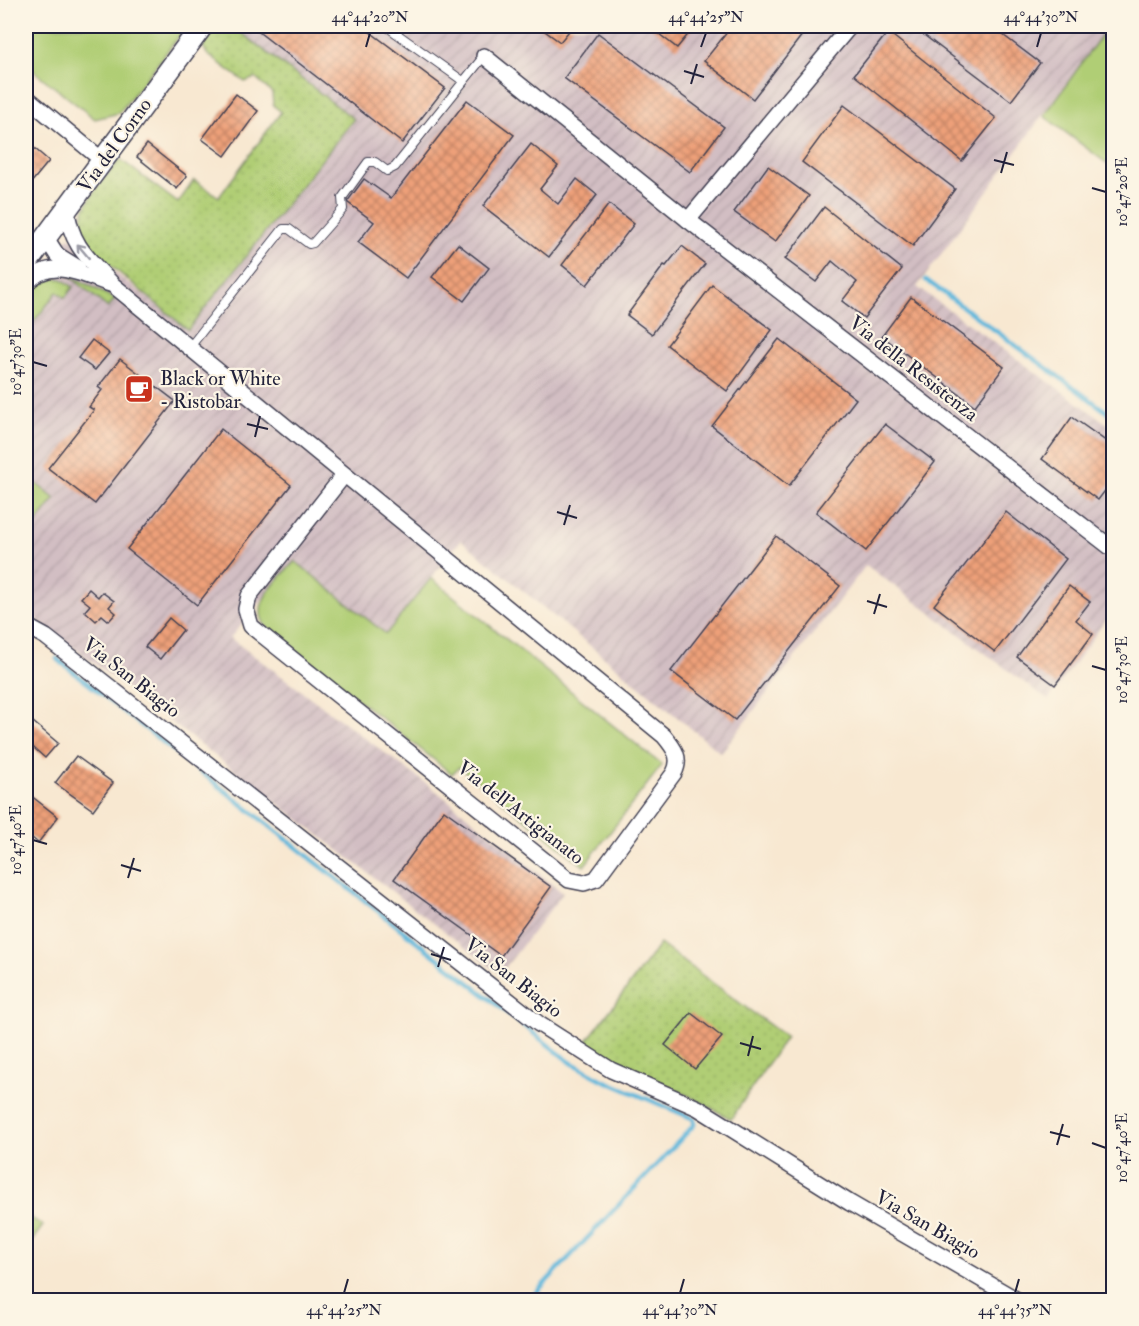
<svg xmlns="http://www.w3.org/2000/svg" width="1139" height="1326" font-family="'IM FELL Double Pica',serif">
<style>
.industrial{fill:url(#industrial-furrows)}
.grass{fill:#b0ce75;stroke:#697858;stroke-width:1.5}
.garden{fill:url(#garden-dots);stroke:#697858;stroke-width:1.5}
.lines{fill:none;stroke-linecap:round;stroke-linejoin:round}
.stream{stroke:#5eb7db;stroke-width:4.5}
.building{fill:url(#building-cross-hatch)}
.lane-casing{stroke:#424052;stroke-width:10}
.street-casing{stroke:#424052;stroke-width:18}
.secondary-casing{stroke:#424052;stroke-width:24}
.lane{stroke:#fff;stroke-width:8}
.street{stroke:#fff;stroke-width:15}
.secondary{stroke:#fff;stroke-width:21}
.oneway{stroke:#9c9ca7}
.ticks{fill:none;stroke:#22223b;stroke-width:2}
.labels{text-anchor:middle;stroke-width:4.5;stroke-linejoin:round;paint-order:stroke}
.street-label{font-size:20px;fill:#22223b;stroke:#fcf5e5}
.poi-label{font-size:20px;fill:#22223b;stroke:#fcf5e5;text-anchor:start}
.neatline{fill:none;stroke:#22223b;stroke-width:2}
.ticks-label{font-size:15px;text-anchor:middle;fill:#22223b}
</style>
<defs>
<pattern id="industrial-furrows" width="10" height="10" patternUnits="userSpaceOnUse" patternTransform="scale(1.5)"><rect width="10" height="10" fill="#d2bec3"/><path d="M-1 1l2-2M0 10L10 0M9 11l2-2" fill="none" stroke="#b4a3a8"/></pattern>
<pattern id="garden-dots" width="8" height="8" patternUnits="userSpaceOnUse" patternTransform="scale(1.5)"><rect width="8" height="8" fill="#b0ce75"/><path d="M2 2h.1M6 6h.1" fill="none" stroke="#97b166" stroke-width="1.8" stroke-linecap="round"/></pattern>
<pattern id="building-cross-hatch" width="8" height="8" patternUnits="userSpaceOnUse" patternTransform="scale(1.5)"><rect width="8" height="8" fill="#eea079"/><path d="M0 0l8 8M0 8l8-8" fill="none" stroke="#c08264"/></pattern>
</defs>
<rect width="100%" height="100%" fill="#fcf5e5"/>
<filter id="ink" filterUnits="userSpaceOnUse"><feTurbulence type="fractalNoise" baseFrequency=".0167" numOctaves="2"/><feDisplacementMap in="SourceGraphic" scale="12" xChannelSelector="R" yChannelSelector="G"/><feConvolveMatrix kernelMatrix="1 2 1 2 8 2 1 2 1" color-interpolation-filters="sRGB"/></filter>
<filter id="wash" filterUnits="userSpaceOnUse"><feTurbulence type="fractalNoise" baseFrequency=".008" numOctaves="4" result="noise"/><feDisplacementMap in="SourceGraphic" scale="24" xChannelSelector="R" yChannelSelector="G"/><feGaussianBlur stdDeviation="1.35" result="paint"/><feColorMatrix in="noise" values="0 0 0 0 0 0 0 0 0 0 0 0 0 0 0 0 0 1.4 0 .05"/><feComposite in="paint" operator="in"/></filter>
<g filter="url(#wash)">
<rect width="100%" height="100%" fill="#f8e8d1"/>
<path class="industrial" d="M232 26H1108L917 287 1113 428V610L1048 700 866 565 721 753 461 540 386 635 294 561 230 638 435 790 563 893 500 974 26 611V292L69 237 188 329 354 119Z"/>
<g class="grass">
<path d="M26 26H187L119 113 95 119 26 65Z"/>
<path d="M1108 26H1114L1113 168 1044 116Z"/>
<path d="M66 273 115 299 108 308Z"/>
<path d="M55 278 62 279 73 287 65 298 57 292 26 332V301L39 284Z"/>
<path d="M26 475 55 499 26 537Z"/>
<path d="M295 561 386 634 431 578 662 765 584 866 459 767 452 774 268 629C246 605 279 580 295 561Z"/>
</g>
<g class="garden">
<path d="M217 26H232L354 119 188 330 91 249C64 217 101 184 120 159L178 203 194 180 219 197 281 112 273 105 272 93 255 78 245 82 207 54 203 46Z"/>
<path d="M660 944 786 1037 731 1119 689 1096 583 1046Z"/>
<path d="M26 1214 43 1226 26 1249Z"/>
</g>
<g class="lines">
<g class="stream">
<path d="M926 280 1114 417"/>
<path d="M57 659 570 1062 603 1080 694 1119V1125L529 1300"/>
</g>
</g>
<g id="blocks">
<g class="building">
<path d="M251 26H362L445 88 402 143Z"/>
<path d="M538 26H573L560 42Z"/>
<path d="M649 26H695L677 48Z"/>
<path d="M732 26H809L753 99 704 61Z"/>
<path d="M912 26H991L1040 63 1011 101Z"/>
<path d="M888 32 996 118 962 161 854 75Z"/>
<path d="M598 33 724 127 690 172 564 78Z"/>
<path d="M236 94 258 111 225 156 202 139Z"/>
<path d="M467 100 514 135 406 278 358 242 374 222 347 202 364 179 391 198Z"/>
<path d="M844 105 955 189 913 246 802 162Z"/>
<path d="M26 141 49 161 26 189Z"/>
<path d="M147 144 187 176 177 189 137 157Z"/>
<path d="M531 144 558 166 540 189 558 204 577 179 597 195 549 257 483 206Z"/>
<path d="M768 166 809 196 775 242 734 212Z"/>
<path d="M609 204 634 224 587 285 562 265Z"/>
<path d="M824 207 902 269 864 318 842 301 857 282 832 261 816 282 785 259Z"/>
<path d="M458 244 489 268 464 301 432 277Z"/>
<path d="M682 246 705 264 652 334 627 315 664 265 666 266Z"/>
<path d="M712 285 772 330 727 391 667 345Z"/>
<path d="M911 297 1004 367 975 406 882 336Z"/>
<path d="M779 339 856 399 789 486 712 426Z"/>
<path d="M92 340 109 353 95 370 78 358Z"/>
<path d="M120 359 175 401 95 504 48 468 94 410 89 407 102 390 98 387Z"/>
<path d="M1072 417 1114 447V479L1098 500 1042 459Z"/>
<path d="M885 424 935 462 866 551 816 512Z"/>
<path d="M221 429 291 485 197 605 127 549Z"/>
<path d="M1006 512 1066 559 995 652 934 605Z"/>
<path d="M776 536 840 586 735 720 671 671Z"/>
<path d="M1069 586 1090 602 1076 620 1093 634 1055 685 1017 657Z"/>
<path d="M89 589 98 597 102 592 114 601 109 607 116 613 109 621 102 615 96 621 85 611 90 605 81 598Z"/>
<path d="M169 618 183 630 160 659 145 647Z"/>
<path d="M26 716 58 743 45 758 26 741Z"/>
<path d="M76 756 113 783 93 810 55 783Z"/>
<path d="M30 795 58 817 38 843 26 833V801Z"/>
<path d="M444 810 551 887 501 956 394 879Z"/>
<path d="M691 1013 722 1037 695 1069 665 1045Z"/>
</g>
</g>
</g>
<g filter="url(#ink)">
<use href="#blocks" fill-opacity="0" stroke="#424052" stroke-width="1.5"/>
<g class="lines">
<g class="lane-casing">
<g id="lane">
<path d="M386 26 463 81"/>
<path d="M189 348 283 229H289L309 244 313 243 343 209 342 198 368 162H375L387 171 395 167 484 56"/>
</g>
</g>
<g class="street-casing">
<g id="street">
<path d="M484 56 688 220 1114 550"/>
<path d="M26 97 102 160"/>
<path d="M67 209C70 245 90 260 113 285L664 736C674 748 682 758 674 773L596 879 584 883 569 880 251 626 246 609 249 596 344 475"/>
<path d="M688 220 850 26"/>
<path d="M46 238 57 255 78 268"/>
<path d="M26 284C50 256 81 274 110 284"/>
<path d="M26 626 46 637 539 1024 611 1070 698 1108 850 1203 1017 1300"/>
</g>
</g>
<g class="secondary-casing">
<path id="secondary" d="M26 264 202 26"/>
</g>
<use href="#lane" class="lane"/>
<use href="#street" class="street"/>
<use href="#secondary" class="secondary"/>
</g>
<defs><path id="oneway-shaft" d="M-6 0H5M1.5-3L5.5 0L1.5 3" fill="none" stroke-width="1.6" stroke-linecap="round" stroke-linejoin="round" transform="scale(1.5)"/></defs>
<use class="oneway" href="#oneway-shaft" transform="translate(83 251) rotate(-130)"/>
</g>
<path class="ticks" d="M366 47 370 33M701 47 706 33M1037 47 1041 33M684 71 704 77M691 84 697 64M994 160 1014 165M1001 173 1007 152M1092 188 1106 192M33 362 47 366M247 424 268 429M255 437 260 416M557 512 577 518M564 525 570 505M867 601 887 607M874 614 880 594M1092 666 1106 670M33 840 47 844M121 865 141 871M128 878 134 858M431 954 451 960M438 967 444 947M740 1043 761 1049M748 1056 753 1036M1050 1132 1070 1137M1092 1143 1106 1148M1057 1145 1063 1124M344 1293 348 1279M680 1293 684 1279M1015 1293 1019 1279"/>
<defs>
<g id="cafe-square" transform="scale(1.5)"><rect x="-9" y="-9" width="18" height="18" rx="4" fill="#c8321e" stroke="#fcf5e5"/><path d="M-5.5-4.5H6V0H3Q3 3.5 0 3.5H-2.5Q-5.5 3.5-5.5 0ZM3-3.2v2h1.7v-2ZM-6 4.5H4V6H-6Z" fill="#fff"/></g>
</defs>
<g fill-rule="evenodd">
<use href="#cafe-square" x="139" y="389"/>
</g>
<g class="labels">
<g class="street-label">
<text transform="translate(114 145) rotate(-54)" y="7">Via del Corno</text>
<text transform="translate(914 368) rotate(38)" y="7">Via della Resistenza</text>
<text transform="translate(132 677) rotate(38)" y="7">Via San Biagio</text>
<text transform="translate(521 812) rotate(38)" y="7">Via dell'Artigianato</text>
<text transform="translate(514 977) rotate(38)" y="7">Via San Biagio</text>
<text transform="translate(928 1224) rotate(30)" y="7">Via San Biagio</text>
</g>
<g class="poi-label">
<text x="160" y="385">Black or White<tspan x="160" dy="23">- Ristobar</tspan></text>
</g>
</g>
<rect width="1139" height="1326" fill="none" stroke="#fcf5e5" stroke-width="66"/>
<rect x="33" y="33" width="1073" height="1260" class="neatline"/>
<g class="ticks-label">
<text x="370" y="22">44°44'20"N</text>
<text x="706" y="22">44°44'25"N</text>
<text x="1041" y="22">44°44'30"N</text>
<text transform="translate(1122 192) rotate(-90)" y="5">10°47'20"E</text>
<text transform="translate(16 362) rotate(-90)" y="5">10°47'30"E</text>
<text transform="translate(1122 670) rotate(-90)" y="5">10°47'30"E</text>
<text transform="translate(16 840) rotate(-90)" y="5">10°47'40"E</text>
<text transform="translate(1122 1148) rotate(-90)" y="5">10°47'40"E</text>
<text x="344" y="1315">44°44'25"N</text>
<text x="680" y="1315">44°44'30"N</text>
<text x="1015" y="1315">44°44'35"N</text>
</g>
</svg>
